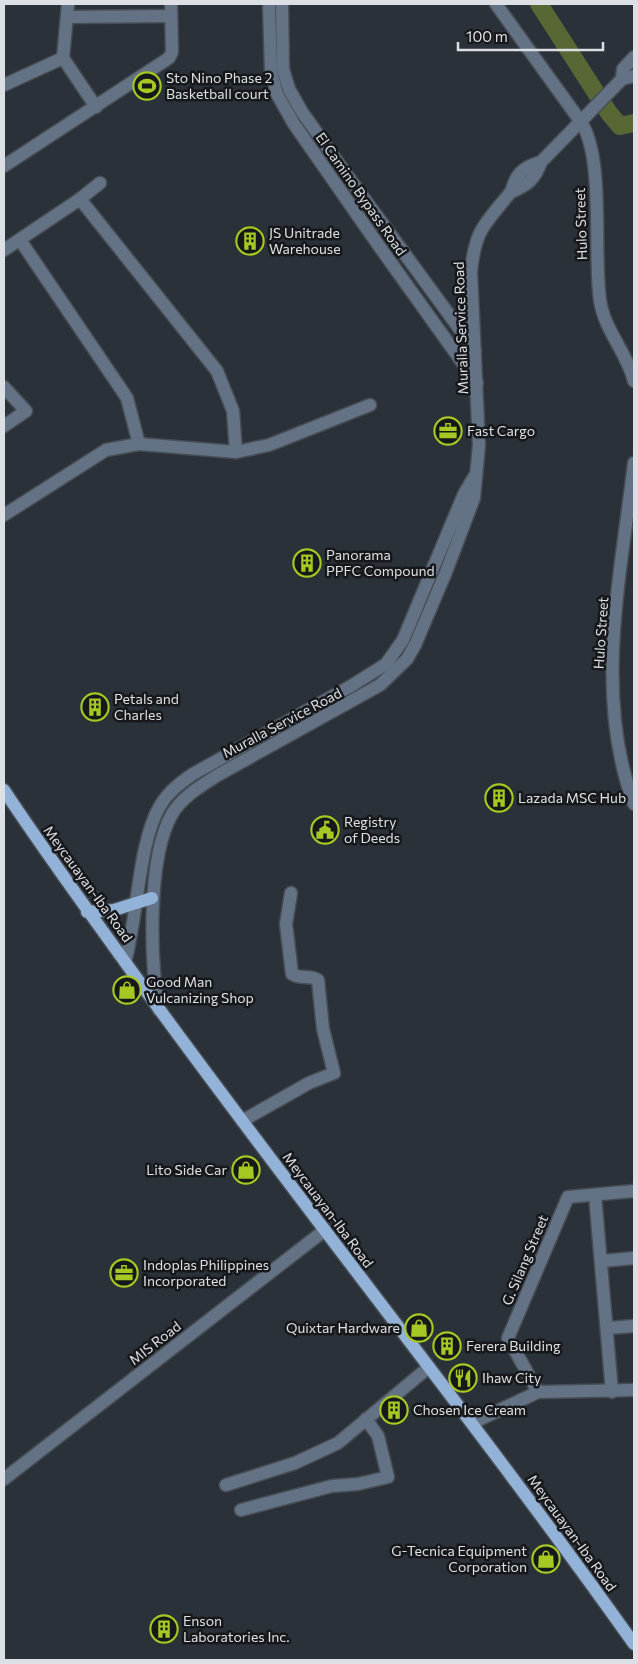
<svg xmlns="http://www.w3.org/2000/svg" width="638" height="1664" font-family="Commissioner,sans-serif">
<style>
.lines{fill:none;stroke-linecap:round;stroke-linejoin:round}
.river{stroke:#596734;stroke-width:18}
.minor-casing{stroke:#474d54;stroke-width:15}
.major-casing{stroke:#474d54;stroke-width:15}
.minor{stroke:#637284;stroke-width:12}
.major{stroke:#93b2d8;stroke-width:12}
.labels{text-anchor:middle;stroke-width:5;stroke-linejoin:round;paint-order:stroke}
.poi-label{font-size:14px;fill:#dce0e4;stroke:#16181b;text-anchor:start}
.street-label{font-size:14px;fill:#dce0e4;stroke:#16181b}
</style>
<rect width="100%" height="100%" fill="#2b3138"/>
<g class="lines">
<path class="river" d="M539 4 609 113 620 126 634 123"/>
<g class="minor-casing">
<g id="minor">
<path d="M68 4 63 58 96 107"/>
<path d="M269 4 271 71 277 94 294 124 379 246 477 383"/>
<path d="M282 4 283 69 289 89 302 112 344 171 475 350"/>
<path d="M496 4 581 122C605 159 593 253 600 300 604 330 627 352 634 381"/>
<path d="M67 17 170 16"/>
<path d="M622 79 634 76"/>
<path d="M4 85 63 58"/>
<path d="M4 166 169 58 172 52 171 4"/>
<path d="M511 192C528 185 535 179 541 162L622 79 623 69 634 57"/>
<path d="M80 199 100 183"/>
<path d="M20 240 127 398 139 444"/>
<path d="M4 250 80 199 217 371 233 411 236 452"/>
<path d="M4 387 26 411 4 426"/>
<path d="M634 463C621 575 593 695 634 804"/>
<path d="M4 515 106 450 139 444 236 452 269 445 370 405"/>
<path d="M125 962C138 917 138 843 160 806 168 792 180 783 193 774L351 686 386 664 403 640 464 494 474 477"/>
<path d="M159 1010C150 961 147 858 172 814 183 796 201 786 218 775L380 685 407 659 415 645 446 572 474 498 479 445 471 272C475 230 484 225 510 193 513 189 513 184 516 179 521 169 531 165 541 162"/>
<path d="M242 1121 309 1083 334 1073 323 1029 318 980C309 974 301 980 292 974L286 924 291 893"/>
<path d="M595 1195 612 1392"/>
<path d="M602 1261 634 1258"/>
<path d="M608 1328 634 1326"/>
<path d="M538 1392 508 1338 568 1197 634 1191"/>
<path d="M472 1423 538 1392 634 1390"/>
<path d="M4 1479 325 1230"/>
<path d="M226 1485 295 1463 338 1443 429 1367"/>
<path d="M241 1510 332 1486 358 1484 388 1477 378 1436 366 1419"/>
</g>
</g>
<g class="major-casing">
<g id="major">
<path d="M4 790C45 852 89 912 133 973 296 1199 472 1416 634 1644"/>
<path d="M87 912 114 910 152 898"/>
</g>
</g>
<use href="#minor" class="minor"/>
<use href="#major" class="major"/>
</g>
<defs>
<g id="stadium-ring" transform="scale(1.4375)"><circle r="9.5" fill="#16181b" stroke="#a5c822" stroke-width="1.5"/><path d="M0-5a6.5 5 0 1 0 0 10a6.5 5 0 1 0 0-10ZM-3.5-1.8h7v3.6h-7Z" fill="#a5c822"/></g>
<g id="building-ring" transform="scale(1.4375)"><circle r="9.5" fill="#16181b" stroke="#a5c822" stroke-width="1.5"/><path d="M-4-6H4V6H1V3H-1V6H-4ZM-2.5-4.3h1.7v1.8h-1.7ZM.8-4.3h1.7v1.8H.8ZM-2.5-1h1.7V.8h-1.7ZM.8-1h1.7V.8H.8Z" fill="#a5c822"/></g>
<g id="office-ring" transform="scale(1.4375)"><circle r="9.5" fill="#16181b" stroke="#a5c822" stroke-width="1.5"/><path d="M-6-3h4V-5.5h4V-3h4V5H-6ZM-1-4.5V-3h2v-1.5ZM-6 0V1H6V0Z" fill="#a5c822"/></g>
<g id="civic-ring" transform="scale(1.4375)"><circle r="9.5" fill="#16181b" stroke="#a5c822" stroke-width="1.5"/><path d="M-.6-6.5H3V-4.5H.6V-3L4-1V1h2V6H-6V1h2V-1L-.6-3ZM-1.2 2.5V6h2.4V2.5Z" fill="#a5c822"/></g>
<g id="shop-ring" transform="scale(1.4375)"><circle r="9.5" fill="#16181b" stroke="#a5c822" stroke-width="1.5"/><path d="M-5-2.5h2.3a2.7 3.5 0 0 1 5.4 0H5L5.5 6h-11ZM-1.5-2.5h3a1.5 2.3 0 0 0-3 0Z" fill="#a5c822"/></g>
<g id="restaurant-ring" transform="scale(1.4375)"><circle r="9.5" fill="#16181b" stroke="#a5c822" stroke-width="1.5"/><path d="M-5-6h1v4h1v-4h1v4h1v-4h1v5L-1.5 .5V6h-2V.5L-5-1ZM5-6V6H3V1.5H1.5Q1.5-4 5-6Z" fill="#a5c822"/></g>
</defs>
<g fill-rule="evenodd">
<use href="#stadium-ring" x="147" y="86"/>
<use href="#building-ring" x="250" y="241"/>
<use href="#office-ring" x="448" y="431"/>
<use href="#building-ring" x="307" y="563"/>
<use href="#building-ring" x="95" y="707"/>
<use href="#building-ring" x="499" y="798"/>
<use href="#civic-ring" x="325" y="830"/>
<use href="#shop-ring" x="127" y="990"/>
<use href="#shop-ring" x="246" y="1170"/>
<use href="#office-ring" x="124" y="1273"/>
<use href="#shop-ring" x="419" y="1328"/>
<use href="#building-ring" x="447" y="1346"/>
<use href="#restaurant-ring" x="463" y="1378"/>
<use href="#building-ring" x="394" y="1410"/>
<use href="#shop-ring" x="546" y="1559"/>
<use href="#building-ring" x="164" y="1629"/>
</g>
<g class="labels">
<g class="poi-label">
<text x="166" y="83">Sto Nino Phase 2<tspan x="166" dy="16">Basketball court</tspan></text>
<text x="269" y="238">JS Unitrade<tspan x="269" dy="16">Warehouse</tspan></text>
<text x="467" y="436">Fast Cargo</text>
<text x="326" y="560">Panorama<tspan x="326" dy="16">PPFC Compound</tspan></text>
<text x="114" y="704">Petals and<tspan x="114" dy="16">Charles</tspan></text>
<text x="518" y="803">Lazada MSC Hub</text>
<text x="344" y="827">Registry<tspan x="344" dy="16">of Deeds</tspan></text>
<text x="146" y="987">Good Man<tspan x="146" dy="16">Vulcanizing Shop</tspan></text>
<text x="227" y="1175" text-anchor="end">Lito Side Car</text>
<text x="143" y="1270">Indoplas Philippines<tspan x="143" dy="16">Incorporated</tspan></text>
<text x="400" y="1333" text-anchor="end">Quixtar Hardware</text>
<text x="466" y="1351">Ferera Building</text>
<text x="482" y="1383">Ihaw City</text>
<text x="413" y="1415">Chosen Ice Cream</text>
<text x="527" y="1556" text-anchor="end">G-Tecnica Equipment<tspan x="527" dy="16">Corporation</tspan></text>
<text x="183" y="1626">Enson<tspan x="183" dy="16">Laboratories Inc.</tspan></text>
</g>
<g class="street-label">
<text transform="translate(361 194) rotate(55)" y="5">El Camino Bypass Road</text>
<text transform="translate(581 224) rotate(-92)" y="5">Hulo Street</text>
<text transform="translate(461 328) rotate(-92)" y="5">Muralla Service Road</text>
<text transform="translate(601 633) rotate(-86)" y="5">Hulo Street</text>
<text transform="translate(282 723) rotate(-28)" y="5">Muralla Service Road</text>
<text transform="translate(88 884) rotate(54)" y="5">Meycauayan-Iba Road</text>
<text transform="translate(328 1210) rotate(53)" y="5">Meycauayan-Iba Road</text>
<text transform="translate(525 1260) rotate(-67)" y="5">G. Silang Street</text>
<text transform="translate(155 1343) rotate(-38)" y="5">MIS Road</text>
<text transform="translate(572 1533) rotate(54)" y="5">Meycauayan-Iba Road</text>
</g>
</g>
<rect width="638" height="1664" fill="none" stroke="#dce0e4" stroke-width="10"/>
<path d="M458 42v8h145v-8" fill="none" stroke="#dce0e4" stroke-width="2.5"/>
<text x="466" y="42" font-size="15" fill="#dce0e4" stroke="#16181b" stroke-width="4" paint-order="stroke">100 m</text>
</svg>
